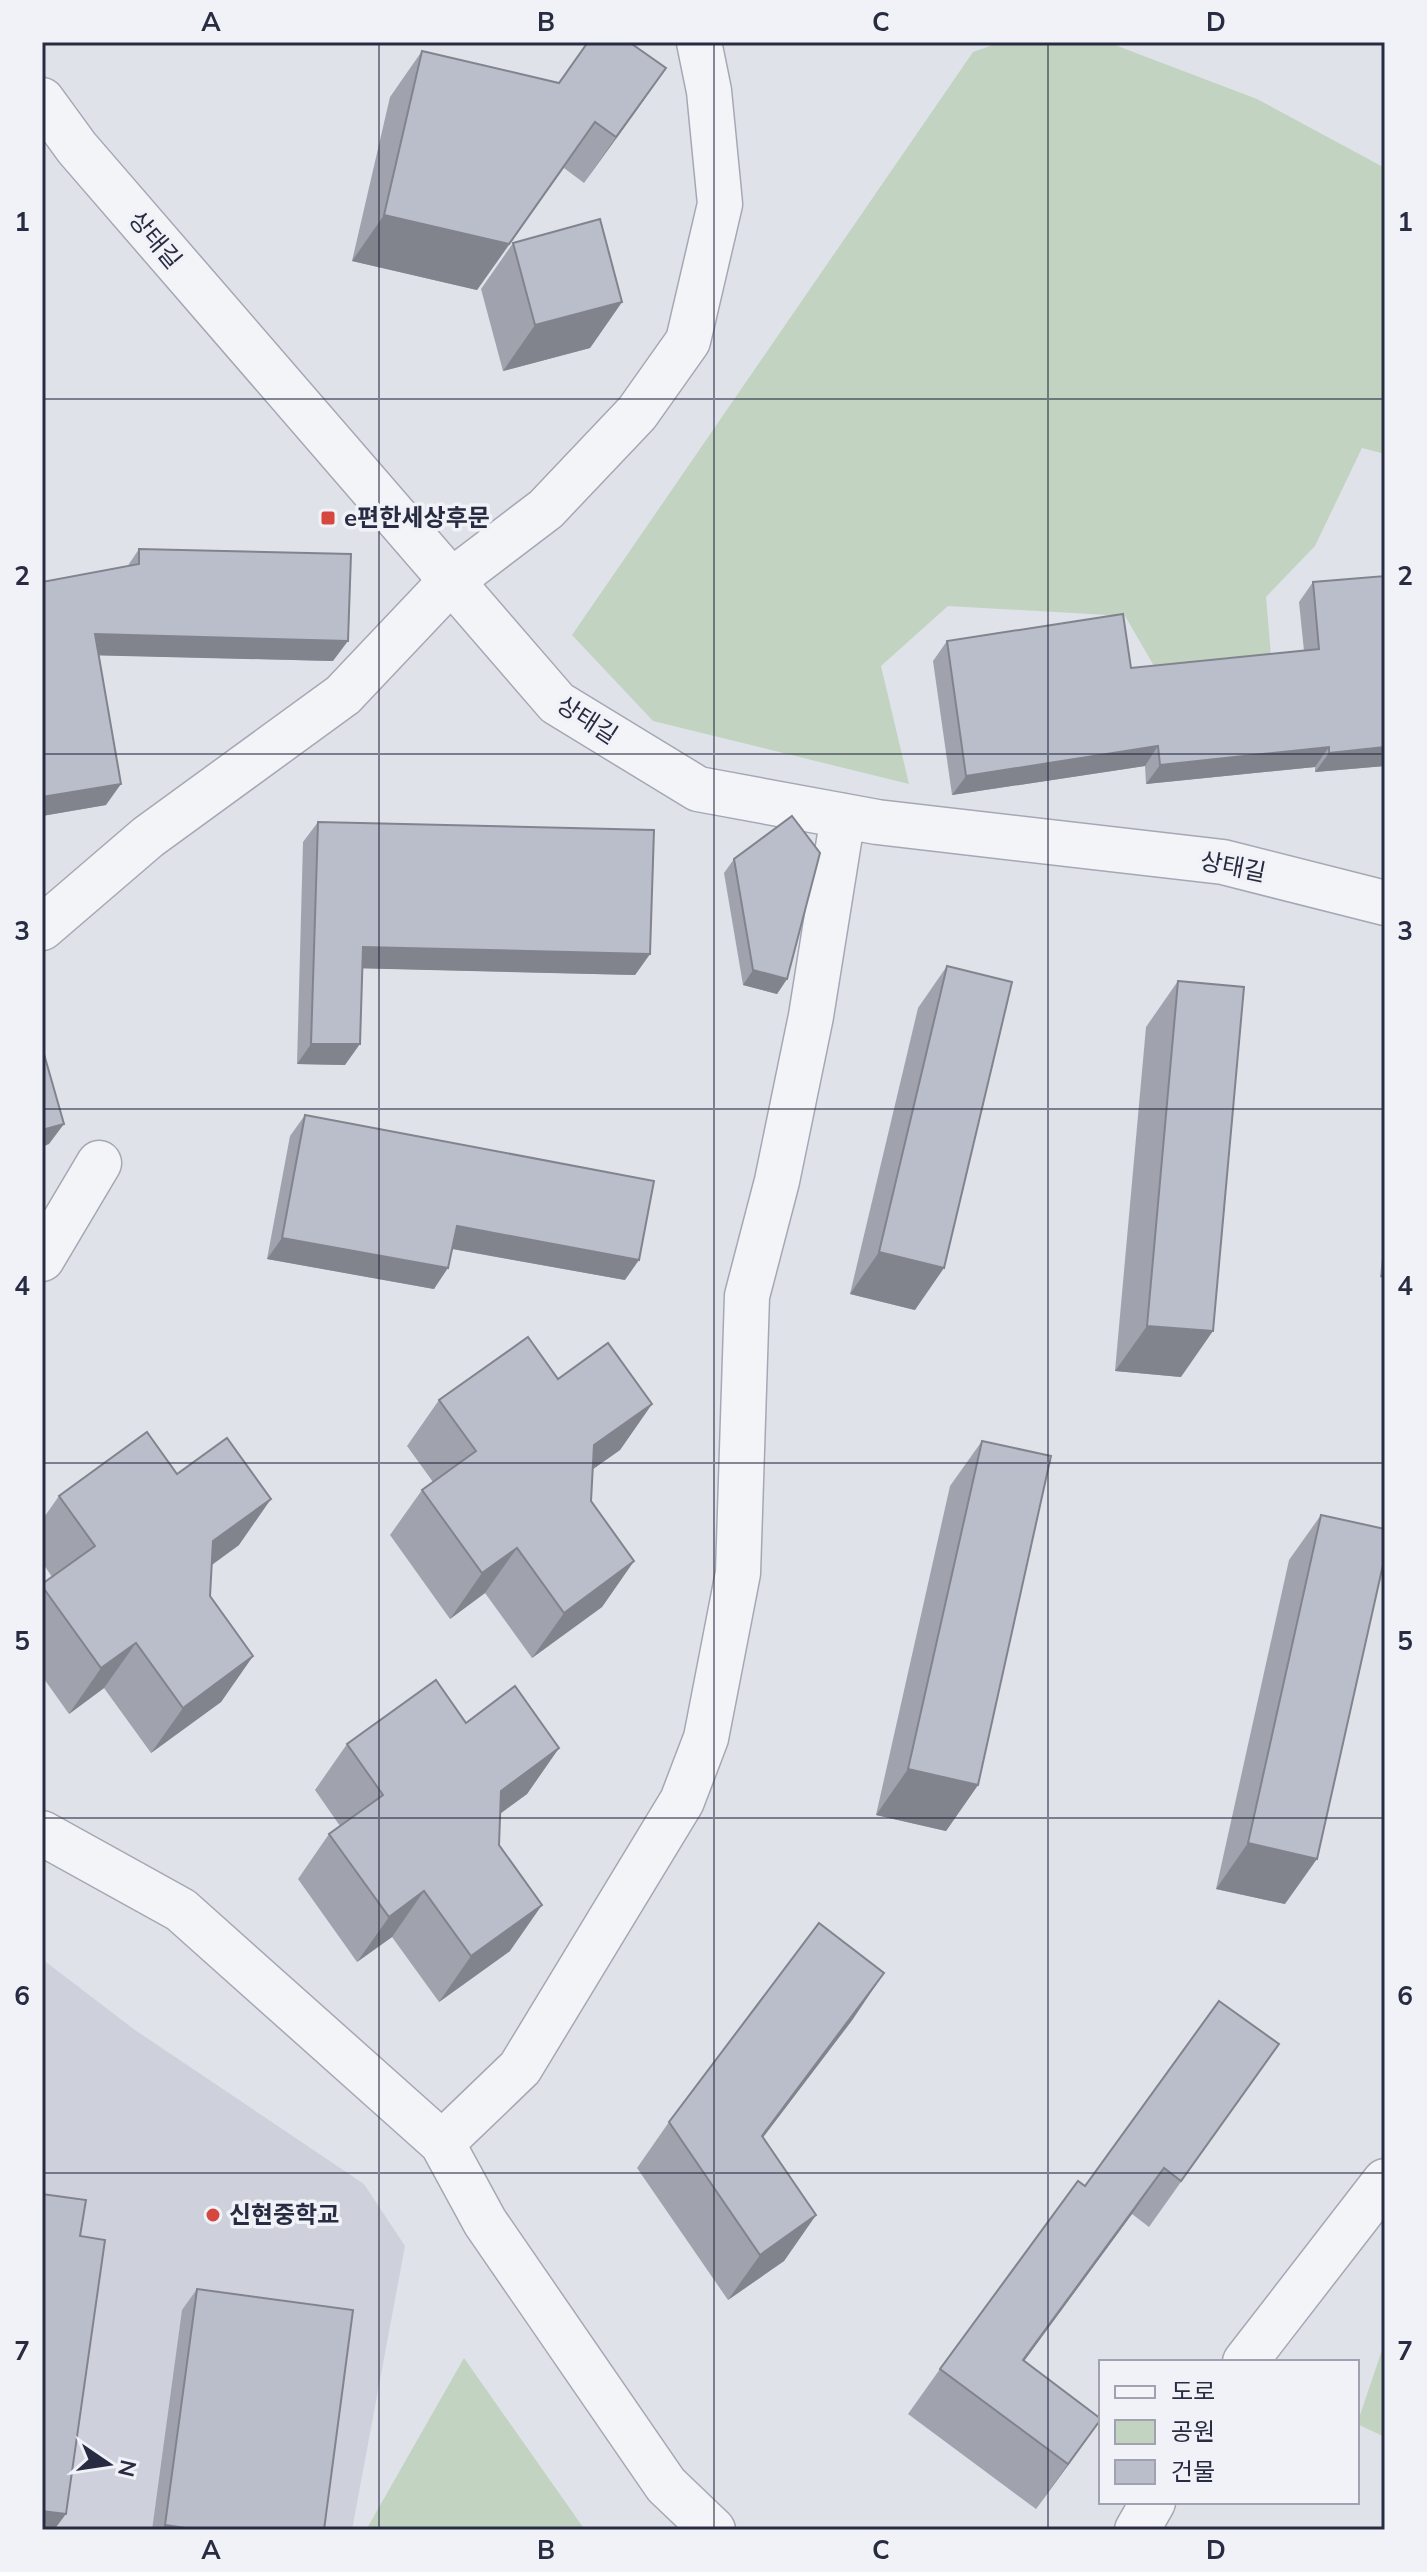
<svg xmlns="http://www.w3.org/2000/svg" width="1427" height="2572" font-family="Mulish,'Noto Sans KR',sans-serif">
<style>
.built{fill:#ced1dc}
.green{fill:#c2d4c1}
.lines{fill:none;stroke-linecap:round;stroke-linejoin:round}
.minor-casing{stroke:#a5a8b4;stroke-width:47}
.minor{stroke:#f3f4f8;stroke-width:44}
.wall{fill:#a0a3ae}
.shaded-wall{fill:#82848d}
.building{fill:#babdca;stroke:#82848d;stroke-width:2}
.grid{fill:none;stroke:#282c42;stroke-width:2;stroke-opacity:0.55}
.poi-dot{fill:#d5473f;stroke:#f0f2f7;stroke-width:3}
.labels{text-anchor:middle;stroke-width:7;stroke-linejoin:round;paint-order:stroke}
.street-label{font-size:24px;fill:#282c42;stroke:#f0f2f7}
.poi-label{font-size:24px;font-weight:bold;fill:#282c42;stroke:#f0f2f7;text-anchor:start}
.neatline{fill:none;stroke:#282c42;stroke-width:3}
.grid-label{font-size:26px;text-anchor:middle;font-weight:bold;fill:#282c42}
</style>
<rect width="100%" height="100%" fill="#e0e2ea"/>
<path class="built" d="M42 1959 135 2030 364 2184 405 2246 352 2530H42Z"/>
<g class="green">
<path d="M1001 42H1107L1257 99 1385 168V454L1362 448 1315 546 1266 597 1271 655 1154 666 1125 616 948 606 881 666 909 784 653 721 572 635 973 52Z"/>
<path d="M1385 2341V2437L1357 2424Z"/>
<path d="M464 2358 585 2530H366Z"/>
</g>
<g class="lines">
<g class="minor-casing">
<g id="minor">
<path d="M42 100 77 148 557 703 698 789 877 822 1223 862 1385 903"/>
<path d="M42 928 148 837 343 695 450 582 546 509 637 413 688 341 720 204 709 91 699 42"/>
<path d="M42 1259 99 1163"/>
<path d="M42 1833 181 1910 442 2143 485 2222 666 2485 713 2530"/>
<path d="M442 2143 520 2068 682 1801 706 1738 738 1573 747 1296 777 1181 811 1016 843 816"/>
<path d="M1245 2362 1385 2181"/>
<path d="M1137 2530 1153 2502"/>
</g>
</g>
<use href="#minor" class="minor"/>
</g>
<g class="wall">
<path d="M422 51 559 83 666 68 584 183 564 168 477 290 352 261 390 97Z"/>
<path d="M513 243 622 302 590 348 503 371 481 289Z"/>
<path d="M139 549 333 661 99 655 106 805 42 816 127 567Z"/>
<path d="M1313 582 1385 766 1315 772V767L1146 784 1145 766 952 795 933 661 947 641 1131 668 1304 651 1299 602Z"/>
<path d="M318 822 650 954 635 975 362 968 345 1065 297 1064 303 842Z"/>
<path d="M734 859 787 979 777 994 743 985 724 873Z"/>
<path d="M947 966 915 1310 850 1294 918 1008Z"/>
<path d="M1178 981 1181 1377 1115 1371 1146 1027Z"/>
<path d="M305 1115 625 1280 452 1249 434 1289 267 1259 290 1136Z"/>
<path d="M1385 1229V1278L1380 1277Z"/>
<path d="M558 1379 652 1404 620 1450 593 1469 591 1501 634 1561 602 1607 532 1658 485 1593 450 1619 390 1535 422 1490 433 1482 407 1446 439 1400Z"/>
<path d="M982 1441 978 1785 946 1831 876 1815 950 1486Z"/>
<path d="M177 1474 239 1545 212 1565 210 1596 253 1656 221 1702 151 1753 104 1688 69 1714 42 1676V1584L52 1577 42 1562V1520L59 1496Z"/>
<path d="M1321 1515 1285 1904 1216 1889 1289 1560Z"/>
<path d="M466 1723 559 1748 527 1794 500 1813 499 1845 510 1951 439 2002 392 1937 357 1962 298 1879 329 1834 340 1826 315 1790 347 1744Z"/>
<path d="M853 2019 763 2137 816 2215 784 2261 728 2300 637 2168 669 2122Z"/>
<path d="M1279 2044 1149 2227 1132 2214 1024 2361 1069 2464 1036 2509 908 2414 940 2369 1085 2186Z"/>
<path d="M197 2289 324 2530H152L182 2310Z"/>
</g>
<g class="shaded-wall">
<path d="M666 68 634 114 584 183 616 137Z"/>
<path d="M595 122 477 290 352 261 384 215Z"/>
<path d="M622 302 590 348 503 371 535 325Z"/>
<path d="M95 634 348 641 333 661 81 655Z"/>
<path d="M1158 746 1145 766 952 795 966 776Z"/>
<path d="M1329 747 1315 767 1146 784 1160 765Z"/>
<path d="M1385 747V766L1315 772 1329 753Z"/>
<path d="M121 784 106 805 42 816V797Z"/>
<path d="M363 947 650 954 635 975 348 968Z"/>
<path d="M753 970 787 979 777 994 743 985Z"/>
<path d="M311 1044H360L345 1065 297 1064Z"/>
<path d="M64 1124 49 1144 42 1147V1130Z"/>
<path d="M457 1226 639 1260 625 1280 442 1247Z"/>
<path d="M282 1238 448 1268 434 1289 267 1259Z"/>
<path d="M879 1252 944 1268 915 1310 850 1294Z"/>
<path d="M1385 1269V1278L1380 1277Z"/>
<path d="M1147 1326 1213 1331 1181 1377 1115 1371Z"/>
<path d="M652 1404 620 1450 562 1491 594 1445Z"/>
<path d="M271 1499 239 1545 181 1587 213 1541Z"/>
<path d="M517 1548 485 1593 450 1619 482 1573Z"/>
<path d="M634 1561 602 1607 532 1658 564 1613Z"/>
<path d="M136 1643 104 1688 69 1714 101 1668Z"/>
<path d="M253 1656 221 1702 151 1753 183 1708Z"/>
<path d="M559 1748 527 1794 469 1837 501 1791Z"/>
<path d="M908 1769 978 1785 946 1831 876 1815Z"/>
<path d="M1248 1843 1317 1859 1285 1904 1216 1889Z"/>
<path d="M424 1891 392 1937 357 1962 389 1917Z"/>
<path d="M542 1905 510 1951 439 2002 471 1956Z"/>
<path d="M884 1973 853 2019 730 2181 762 2136Z"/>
<path d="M1164 2168 1132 2214 991 2406 1023 2360Z"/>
<path d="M816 2215 784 2261 728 2300 760 2255Z"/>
<path d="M1101 2419 1069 2464 1036 2509 1068 2464Z"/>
<path d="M42 2511 66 2514 54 2530H42Z"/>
<path d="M165 2525 199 2530H161Z"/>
</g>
<g class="building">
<path d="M588 42H629L666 68 616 137 595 122 509 244 384 215 422 51 559 83Z"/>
<path d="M600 219 622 302 535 325 513 243Z"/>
<path d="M139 549 351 554 348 641 95 634 121 784 42 797V582L139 564Z"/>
<path d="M1385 576V747L1329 753V747L1160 765 1158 746 966 776 947 641 1123 614 1131 668 1319 649 1313 582Z"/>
<path d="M792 816 820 853 787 979 753 970 734 859Z"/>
<path d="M318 822 654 830 650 954 363 947 360 1044H311Z"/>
<path d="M947 966 1012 982 944 1268 879 1252Z"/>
<path d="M1178 981 1244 987 1213 1331 1147 1326Z"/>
<path d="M42 1047 64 1124 42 1130Z"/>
<path d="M305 1115 654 1181 639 1260 457 1226 448 1268 282 1238Z"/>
<path d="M528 1337 558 1379 608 1343 652 1404 594 1445 591 1501 634 1561 564 1613 517 1548 482 1573 422 1490 476 1451 439 1400Z"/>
<path d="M147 1432 177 1474 227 1438 271 1499 213 1541 210 1596 253 1656 183 1708 136 1643 101 1668 42 1586V1584L95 1546 59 1496Z"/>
<path d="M982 1441 1051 1456 978 1785 908 1769Z"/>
<path d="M1321 1515 1385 1529V1556L1317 1859 1248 1843Z"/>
<path d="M436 1680 466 1723 515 1686 559 1748 501 1791 499 1845 542 1905 471 1956 424 1891 389 1917 329 1834 383 1795 347 1744Z"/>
<path d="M819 1923 884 1973 762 2136 816 2215 760 2255 669 2122Z"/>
<path d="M1219 2001 1279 2044 1181 2181 1164 2168 1023 2360 1101 2419 1068 2464 940 2369 1078 2181 1085 2186Z"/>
<path d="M42 2194 86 2200 80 2236 105 2240 66 2514 42 2511Z"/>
<path d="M197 2289 353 2310 324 2530H199L165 2525Z"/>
</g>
<path class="grid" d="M379 42V2530M714 42V2530M1048 42V2530M42 399H1385M42 754H1385M42 1109H1385M42 1463H1385M42 1818H1385M42 2173H1385"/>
<g class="poi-dot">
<rect x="320" y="510" width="16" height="16" rx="4"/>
<circle cx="213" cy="2215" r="8"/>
</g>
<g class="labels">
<g class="street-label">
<text transform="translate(155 240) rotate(50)" y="8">상태길</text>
<text transform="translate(587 720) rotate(33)" y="8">상태길</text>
<text transform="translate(1233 867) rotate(11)" y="8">상태길</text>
</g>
<g class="poi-label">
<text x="344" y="526">e편한세상후문</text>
<text x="229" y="2223">신현중학교</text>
</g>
</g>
<rect width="1427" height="2572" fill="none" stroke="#f0f2f7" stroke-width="88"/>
<rect x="1099" y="2360" width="260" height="144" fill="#f0f2f7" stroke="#a0a3af" stroke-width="2"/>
<rect x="1115" y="2386" width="40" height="12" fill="#f3f4f8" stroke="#a0a3af" stroke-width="2"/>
<text x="1171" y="2400" font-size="24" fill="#282c42">도로</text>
<rect x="1115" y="2420" width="40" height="24" fill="#c2d4c1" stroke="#a0a3af" stroke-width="2"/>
<text x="1171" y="2440" font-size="24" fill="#282c42">공원</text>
<rect x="1115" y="2460" width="40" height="24" fill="#babdca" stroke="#a0a3af" stroke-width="2"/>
<text x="1171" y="2480" font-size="24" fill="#282c42">건물</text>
<g transform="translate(108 2464) rotate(103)" stroke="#f0f2f7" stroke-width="6" paint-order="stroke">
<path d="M0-6L14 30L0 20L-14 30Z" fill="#282c42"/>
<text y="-12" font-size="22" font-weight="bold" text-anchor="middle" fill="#282c42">N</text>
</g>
<rect x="44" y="44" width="1339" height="2484" class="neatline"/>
<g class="grid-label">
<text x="211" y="31">A</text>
<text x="546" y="31">B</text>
<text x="881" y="31">C</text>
<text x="1216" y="31">D</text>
<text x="22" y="231">1</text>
<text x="1405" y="231">1</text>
<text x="22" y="585">2</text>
<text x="1405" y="585">2</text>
<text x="22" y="940">3</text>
<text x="1405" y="940">3</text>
<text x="22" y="1295">4</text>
<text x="1405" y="1295">4</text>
<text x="22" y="1650">5</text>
<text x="1405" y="1650">5</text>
<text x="22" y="2005">6</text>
<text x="1405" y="2005">6</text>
<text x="22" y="2360">7</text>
<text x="1405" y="2360">7</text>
<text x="211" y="2559">A</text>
<text x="546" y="2559">B</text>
<text x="881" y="2559">C</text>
<text x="1216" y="2559">D</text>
</g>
</svg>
